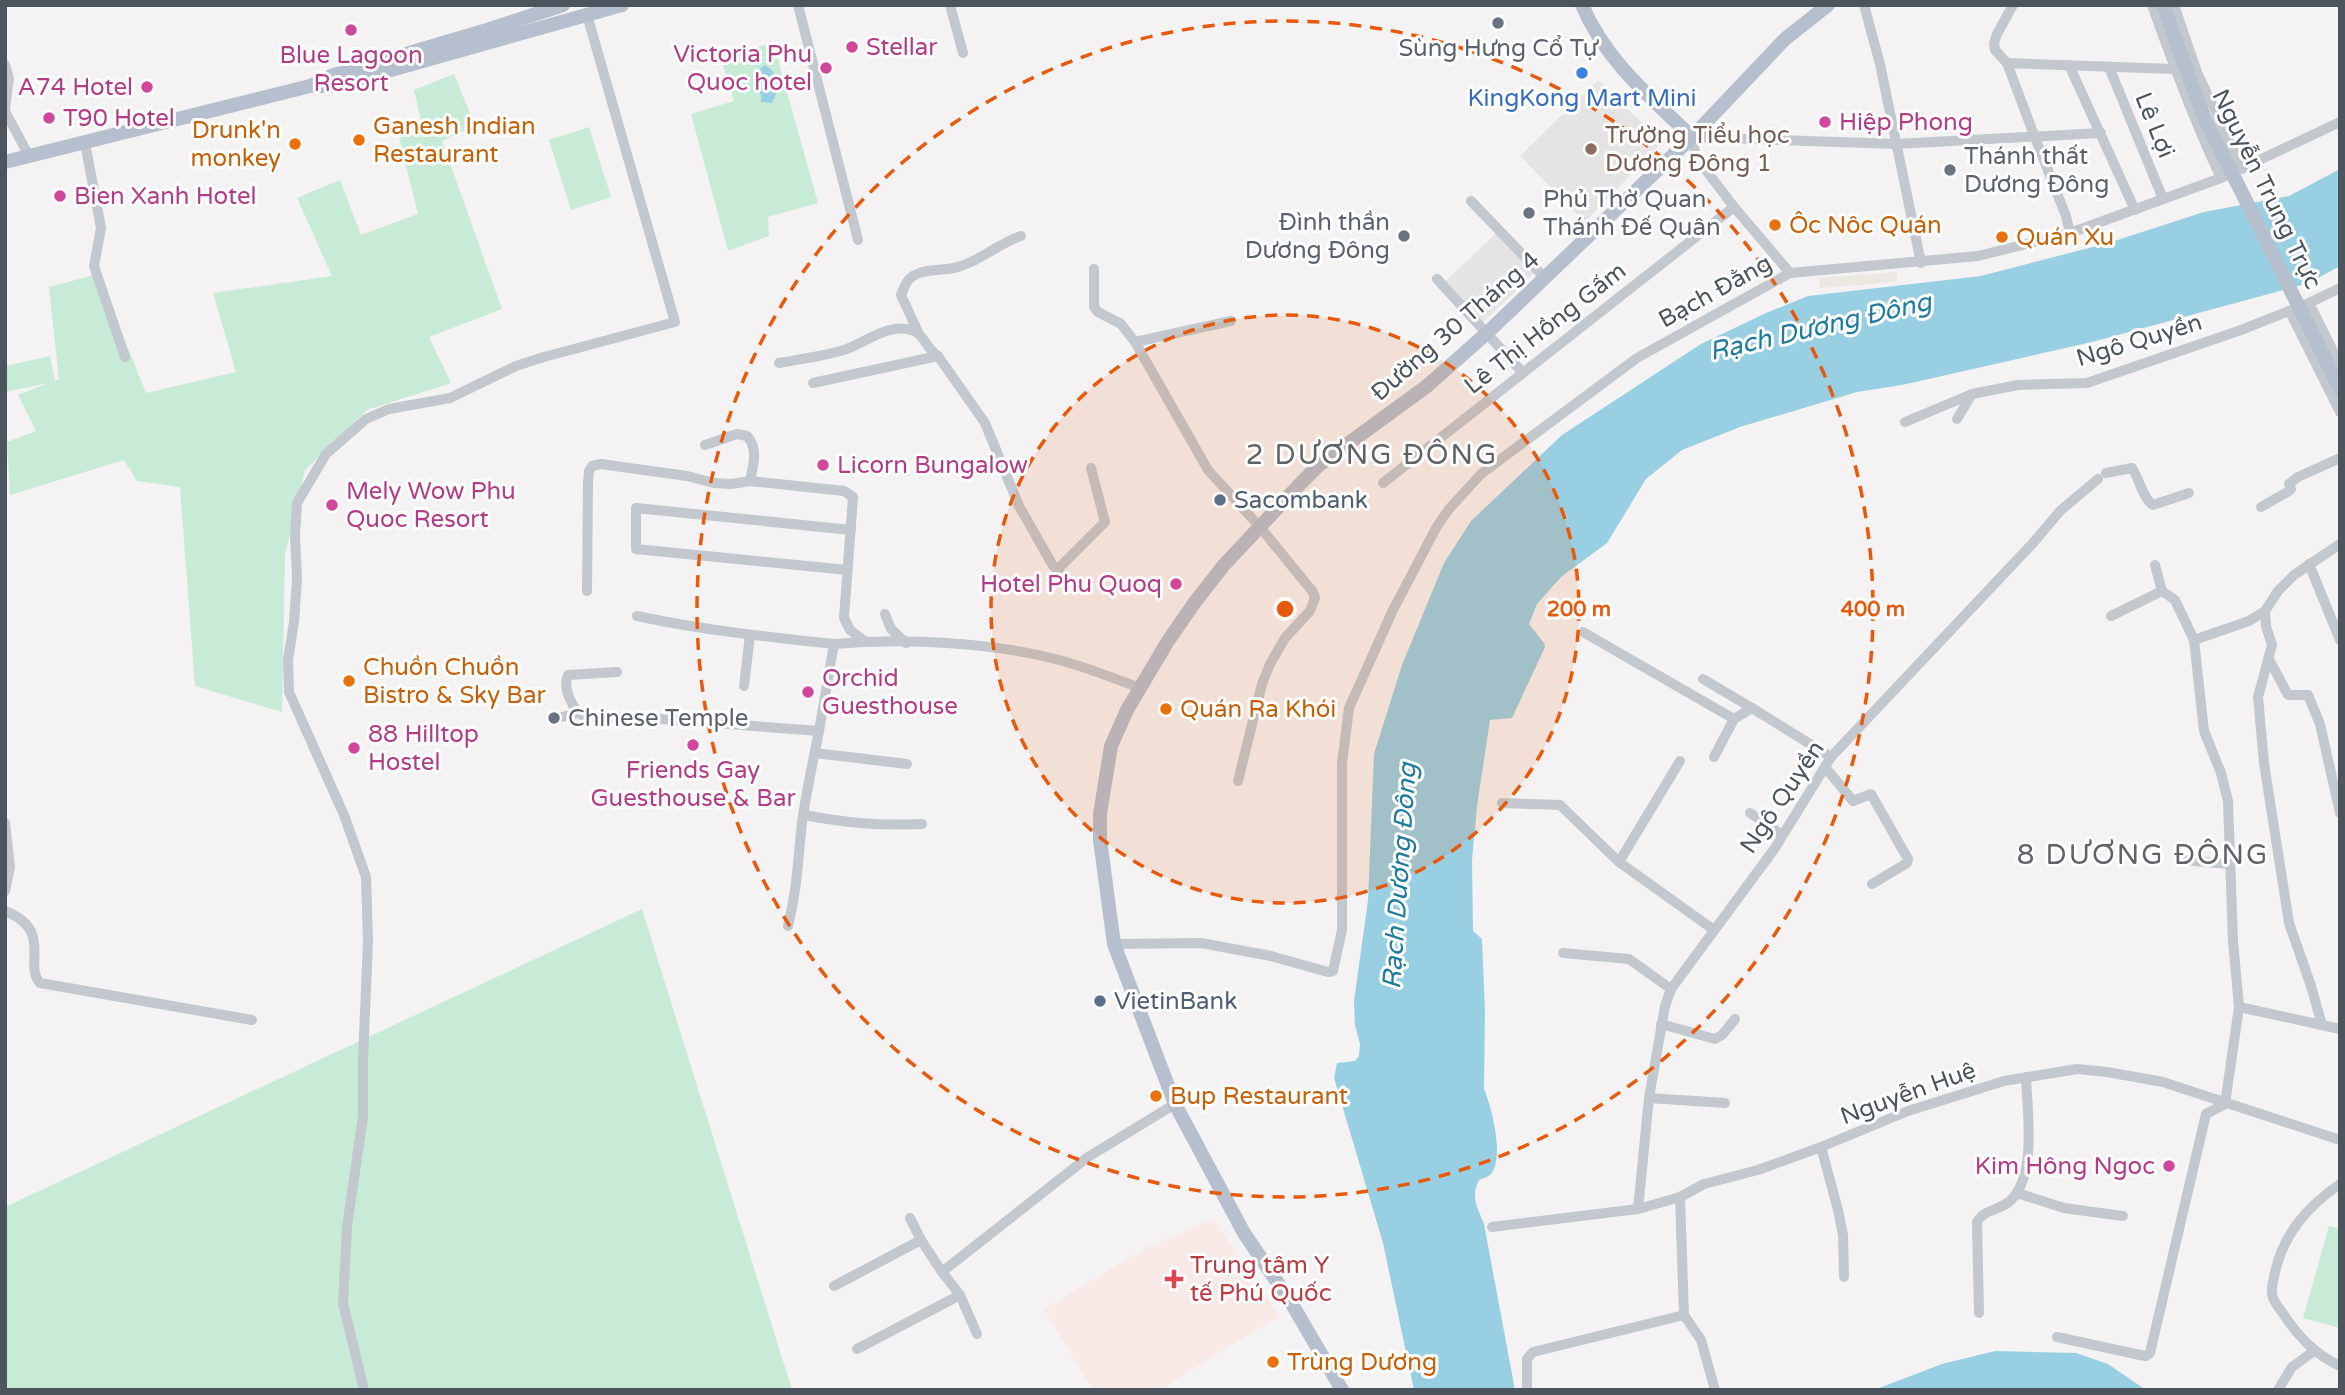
<svg xmlns="http://www.w3.org/2000/svg" width="2345" height="1395" font-family="'Varela Round',sans-serif">
<style>
.commercial{fill:#eae8e0}
.education{fill:#e5e3e3}
.medical{fill:#f9e9e7}
.green{fill:#c7ebd7}
.water{fill:#99cfe2}
.lines{fill:none;stroke-linecap:round;stroke-linejoin:round}
.minor{stroke:#c2c8ce;stroke-width:10}
.major{stroke:#b5bfcd;stroke-width:14}
.major-bridge{stroke:#b5bfcd;stroke-width:14}
.ring{fill:none;stroke:#e8590c;stroke-width:3.5;stroke-dasharray:12 9}
.worship-dot{fill:#6b7280;stroke:#fff;stroke-width:2.5}
.hotel-dot{fill:#d1479c;stroke:#fff;stroke-width:2.5}
.shop-dot{fill:#3f7fe0;stroke:#fff;stroke-width:2.5}
.food-dot{fill:#e8710a;stroke:#fff;stroke-width:2.5}
.education-dot{fill:#8d6e63;stroke:#fff;stroke-width:2.5}
.service-dot{fill:#5c6f8a;stroke:#fff;stroke-width:2.5}
.health-dot{fill:#e0444e;stroke:#fff;stroke-width:2.5}
.labels{text-anchor:middle;stroke-width:6;stroke-linejoin:round;paint-order:stroke}
.hotel-label{font-size:24px;fill:#b23c85;stroke:#fff;text-anchor:start}
.worship-label{font-size:24px;fill:#5b616d;stroke:#fff;text-anchor:start}
.shop-label{font-size:24px;fill:#366cbe;stroke:#fff}
.street-label{font-size:24px;fill:#4c545d;stroke:#fff}
.food-label{font-size:24px;fill:#c56008;stroke:#fff;text-anchor:start}
.education-label{font-size:24px;fill:#785e54;stroke:#fff;text-anchor:start}
.service-label{font-size:24px;fill:#4e5e75;stroke:#fff;text-anchor:start}
.health-label{font-size:24px;fill:#be3a42;stroke:#fff;text-anchor:start}
.water-label{font-size:26px;font-style:italic;fill:#1e7b9d;stroke:#fff}
.quarter-label{font-size:28px;letter-spacing:2px;fill:#5f6266;stroke:#fff}
.centre{fill:#e8590c;stroke:#fff;stroke-width:3.5}
.ring-label{font-size:21px;text-anchor:middle;font-weight:bold;fill:#e8590c;stroke:#fff;stroke-width:6;stroke-linejoin:round;paint-order:stroke}
</style>
<rect width="100%" height="100%" fill="#f4f2f2"/>
<path class="commercial" d="M1897 272V282L1820 288 1819 278Z"/>
<g class="education">
<path d="M1598 80 1662 142 1585 222 1520 156Z"/>
<path d="M1498 231 1536 271 1482 323 1444 283Z"/>
</g>
<path class="medical" d="M1214 1219 1279 1316 1159 1390H1093L1044 1309 1144 1249Z"/>
<g class="green">
<path d="M773 42 818 203 768 217 769 236 728 251 691 114 734 101 721 59Z"/>
<path d="M454 74 475 126 442 141 502 309 429 337 451 383 367 410 305 470 285 555 282 712 195 686 180 487 137 481 124 460 10 495 7 442 36 431 18 395 48 383 5 392V366L50 356 55 380H59L49 287 98 274 146 393 236 372 213 293 332 276 297 198 340 180 361 235 418 214 399 137 422 125 414 90Z"/>
<path d="M589 127 611 197 571 210 549 140Z"/>
<path d="M642 909 792 1390H5V1207Z"/>
<path d="M2329 1226 2340 1229V1328L2303 1318Z"/>
</g>
<g class="water">
<path d="M765 65 773 71 774 74 770 84 777 92 772 103 761 102V95L754 79 756 71Z"/>
<path d="M2340 169V266L2309 283 2092 342 1902 385 1857 392 1740 427 1682 450 1646 479 1607 543 1561 577 1537 604 1529 624 1544 643 1545 647 1512 718 1490 720 1477 806 1472 860 1473 931 1482 939 1485 1012 1484 1089C1492 1108 1503 1153 1493 1171 1490 1177 1484 1178 1479 1180 1470 1198 1478 1208 1484 1224L1515 1390H1414L1383 1243 1334 1078 1337 1063 1355 1061 1359 1056 1360 1044 1355 1025 1354 1001 1368 900 1374 754 1402 665 1444 563 1471 521 1562 435 1701 344 1766 313 1808 296 1981 276 2108 243 2204 212 2289 196Z"/>
<path d="M1995 1351 2076 1353 2108 1364 2146 1390H1874L1942 1364Z"/>
</g>
<g class="lines">
<g class="minor">
<path d="M798 5 858 240"/>
<path d="M950 5 963 53"/>
<path d="M1864 5 1880 64 1921 263"/>
<path d="M2013 5 1997 34 1994 43 1995 50 2007 63 2034 135 2066 216 2070 233"/>
<path d="M2152 5C2173 64 2194 121 2221 178"/>
<path d="M2174 5 2197 72 2242 169"/>
<path d="M2007 63 2174 69"/>
<path d="M5 65 9 78 5 109"/>
<path d="M2069 65 2135 210"/>
<path d="M2109 67 2163 199"/>
<path d="M5 111 29 156"/>
<path d="M85 143 101 228 94 266 125 357"/>
<path d="M1471 201 1545 278"/>
<path d="M1094 269V307L1098 312 1121 324 1135 342"/>
<path d="M1790 273 1734 207 1696 157 1692 137 1896 144 2101 133"/>
<path d="M1437 279 1523 373"/>
<path d="M2309 303 2340 365"/>
<path d="M2290 312 2340 412"/>
<path d="M1231 321 1135 342 1208 470 1260 527 1313 592 1315 598 1310 611 1285 638 1270 664 1262 684 1238 781"/>
<path d="M918 332 901 295C904 288 906 280 913 276 927 267 946 272 961 266 983 259 999 243 1021 236"/>
<path d="M779 363C801 359 824 356 844 350 865 343 888 323 911 330 924 333 926 349 938 356L985 423 1019 506 1052 564 1066 581"/>
<path d="M813 383 938 356"/>
<path d="M1957 419 1972 394 2018 385 2087 383 2241 330 2309 303 2340 288"/>
<path d="M1905 422 1972 394"/>
<path d="M705 445 737 434 747 436C759 449 753 465 750 481"/>
<path d="M2106 473 2132 468C2139 478 2143 499 2153 505L2189 493"/>
<path d="M1383 483 1734 207"/>
<path d="M2261 507 2289 491 2291 489 2289 484 2298 477 2340 458"/>
<path d="M2309 564 2340 640"/>
<path d="M2155 565 2162 591"/>
<path d="M847 570 636 549V508L851 530"/>
<path d="M1057 570 1105 522 1091 468"/>
<path d="M587 591 588 483 589 471 592 466 601 464 687 476 714 483 731 484 750 481 844 491 853 497 844 618 850 630 866 642"/>
<path d="M2265 611 2266 626 2272 645 2258 697 2264 763 2289 923 2311 986 2322 1025"/>
<path d="M885 614 891 629 906 643"/>
<path d="M637 616C702 630 768 637 834 644"/>
<path d="M2111 616 2162 591 2175 600 2194 640"/>
<path d="M1583 632 1734 719 1752 708 1831 757"/>
<path d="M2269 659 2288 695H2308L2320 724 2340 813"/>
<path d="M617 672 568 675C562 688 573 712 586 717L648 718 819 731 834 644C903 638 992 642 1059 660 1086 667 1113 678 1140 688"/>
<path d="M1703 679 1752 708"/>
<path d="M744 686 750 635"/>
<path d="M558 718 578 713"/>
<path d="M815 753 907 764"/>
<path d="M1714 757 1734 719"/>
<path d="M1825 767 1853 801 1871 794 1908 859 1907 863 1872 884"/>
<path d="M1502 803 1560 805 1619 862 1714 930"/>
<path d="M1750 813 1782 835"/>
<path d="M804 815C847 823 878 826 922 824"/>
<path d="M5 823 10 867 5 891"/>
<path d="M2182 860 2230 864"/>
<path d="M1619 862 1680 761"/>
<path d="M5 911C54 930 23 965 40 983L252 1020"/>
<path d="M788 926C797 890 798 860 802 823 806 792 813 762 819 731"/>
<path d="M1114 944 1201 943 1271 956 1328 972 1333 971 1342 930V763L1349 708 1392 612 1436 528 1449 509 1481 474 1637 358 1790 273 1978 256 2070 233 2221 178 2340 122"/>
<path d="M1563 953 1629 959 1671 989"/>
<path d="M2239 1007 2340 1029"/>
<path d="M1661 1024 1715 1039 1722 1035 1735 1019"/>
<path d="M1649 1098 1725 1103"/>
<path d="M1821 1147 1838 1210 1843 1235 1844 1277"/>
<path d="M2340 1184C2308 1206 2284 1233 2275 1272 2274 1279 2271 1287 2272 1293 2272 1300 2278 1307 2282 1312 2297 1335 2314 1354 2340 1366"/>
<path d="M2017 1193 2064 1208 2123 1216"/>
<path d="M1638 1209 1649 1098 1665 1006 1671 989 1775 848 1831 757 2033 543 2060 511 2098 479"/>
<path d="M910 1218 921 1240"/>
<path d="M1492 1227 1638 1209 1680 1197 1704 1184 1758 1170 1821 1147 1908 1111 2004 1081 2077 1069 2107 1072 2163 1082 2340 1140"/>
<path d="M942 1272 1088 1157 1175 1104"/>
<path d="M834 1286 921 1240 942 1272 960 1295 977 1334"/>
<path d="M1979 1313 1977 1222C1985 1208 2001 1211 2012 1199 2037 1172 2027 1111 2026 1077"/>
<path d="M1684 1315 1701 1340 1715 1390"/>
<path d="M2057 1337 2140 1355 2146 1356 2150 1353 2206 1114 2225 1104 2239 1007 2233 941 2228 801 2221 773 2204 731 2194 640 2249 621 2265 611 2278 591 2294 575 2340 544"/>
<path d="M857 1349 960 1295"/>
<path d="M1527 1387V1359L1533 1352 1684 1315 1680 1197"/>
<path d="M364 1390 343 1303 347 1227 363 1116V1060L368 941 366 877 344 815 289 692 288 660 294 622 297 578 295 537 297 503 326 454 366 419 389 409 450 398 516 366 544 357 675 322 587 15"/>
<path d="M2278 1390 2292 1367 2314 1351"/>
</g>
<g class="major">
<path d="M1582 5C1606 61 1649 96 1692 137"/>
<path d="M2164 5 2169 22"/>
<path d="M315 86H334L622 5"/>
<path d="M5 162 310 86 331 76 487 30 563 5"/>
<path d="M1342 1390 1292 1304 1244 1233 1175 1104 1114 944 1100 840V814L1111 746 1127 710 1168 641 1195 602 1224 565 1301 483 1319 465 1427 386 1487 333 1692 137 1785 39 1828 5"/>
</g>
<path class="major-bridge" d="M2169 22 2204 117 2340 389"/>
</g>
<circle cx="1285" cy="609" r="294" fill="#e8590c" fill-opacity=".12"/>
<g class="ring">
<circle cx="1285" cy="609" r="294"/>
<circle cx="1285" cy="609" r="588"/>
</g>
<g class="worship-dot">
<circle cx="1498" cy="23" r="7"/>
<circle cx="1950" cy="170" r="7"/>
<circle cx="1529" cy="213" r="7"/>
<circle cx="1404" cy="236" r="7"/>
<circle cx="554" cy="718" r="7"/>
</g>
<g class="hotel-dot">
<circle cx="351" cy="30" r="7"/>
<circle cx="852" cy="47" r="7"/>
<circle cx="826" cy="68" r="7"/>
<circle cx="147" cy="87" r="7"/>
<circle cx="49" cy="118" r="7"/>
<circle cx="1825" cy="122" r="7"/>
<circle cx="60" cy="196" r="7"/>
<circle cx="823" cy="465" r="7"/>
<circle cx="332" cy="505" r="7"/>
<circle cx="1176" cy="584" r="7"/>
<circle cx="808" cy="692" r="7"/>
<circle cx="693" cy="745" r="7"/>
<circle cx="354" cy="748" r="7"/>
<circle cx="2169" cy="1166" r="7"/>
</g>
<circle class="shop-dot" cx="1582" cy="73" r="7"/>
<g class="food-dot">
<circle cx="359" cy="140" r="7"/>
<circle cx="295" cy="144" r="7"/>
<circle cx="1775" cy="225" r="7"/>
<circle cx="2002" cy="237" r="7"/>
<circle cx="349" cy="681" r="7"/>
<circle cx="1166" cy="709" r="7"/>
<circle cx="1156" cy="1096" r="7"/>
<circle cx="1273" cy="1362" r="7"/>
</g>
<circle class="education-dot" cx="1591" cy="149" r="7"/>
<g class="service-dot">
<circle cx="1220" cy="500" r="7"/>
<circle cx="1100" cy="1001" r="7"/>
</g>
<path class="health-dot" d="M1170.5 1268.5h7v7h7v7h-7v7h-7v-7h-7v-7h7z"/>
<g class="labels">
<g class="hotel-label">
<text x="866" y="55">Stellar</text>
<text x="812" y="62" text-anchor="end">Victoria Phu<tspan x="812" dy="28">Quoc hotel</tspan></text>
<text x="351" y="63" text-anchor="middle">Blue Lagoon<tspan x="351" dy="28">Resort</tspan></text>
<text x="133" y="95" text-anchor="end">A74 Hotel</text>
<text x="63" y="126">T90 Hotel</text>
<text x="1839" y="130">Hiệp Phong</text>
<text x="74" y="204">Bien Xanh Hotel</text>
<text x="837" y="473">Licorn Bungalow</text>
<text x="346" y="499">Mely Wow Phu<tspan x="346" dy="28">Quoc Resort</tspan></text>
<text x="1162" y="592" text-anchor="end">Hotel Phu Quoq</text>
<text x="822" y="686">Orchid<tspan x="822" dy="28">Guesthouse</tspan></text>
<text x="368" y="742">88 Hilltop<tspan x="368" dy="28">Hostel</tspan></text>
<text x="693" y="778" text-anchor="middle">Friends Gay<tspan x="693" dy="28">Guesthouse &amp; Bar</tspan></text>
<text x="2155" y="1174" text-anchor="end">Kim Hông Ngoc</text>
</g>
<g class="worship-label">
<text x="1498" y="56" text-anchor="middle">Sùng Hưng Cổ Tự</text>
<text x="1964" y="164">Thánh thất<tspan x="1964" dy="28">Dương Đông</tspan></text>
<text x="1543" y="207">Phủ Thờ Quan<tspan x="1543" dy="28">Thánh Đế Quân</tspan></text>
<text x="1390" y="230" text-anchor="end">Đình thần<tspan x="1390" dy="28">Dương Đông</tspan></text>
<text x="568" y="726">Chinese Temple</text>
</g>
<g class="shop-label">
<text x="1582" y="106">KingKong Mart Mini</text>
</g>
<g class="street-label">
<text transform="translate(2155 125) rotate(68)" y="8">Lê Lợi</text>
<text transform="translate(2267 189) rotate(64)" y="8">Nguyễn Trung Trực</text>
<text transform="translate(1715 291) rotate(-29)" y="8">Bạch Đằng</text>
<text transform="translate(1455 326) rotate(-41)" y="8">Đường 30 Tháng 4</text>
<text transform="translate(1545 328) rotate(-38)" y="8">Lê Thị Hồng Gấm</text>
<text transform="translate(2139 340) rotate(-17)" y="8">Ngô Quyền</text>
<text transform="translate(1782 797) rotate(-56)" y="8">Ngô Quyền</text>
<text transform="translate(1908 1093) rotate(-20)" y="8">Nguyễn Huệ</text>
</g>
<g class="food-label">
<text x="373" y="134">Ganesh Indian<tspan x="373" dy="28">Restaurant</tspan></text>
<text x="281" y="138" text-anchor="end">Drunk'n<tspan x="281" dy="28">monkey</tspan></text>
<text x="1789" y="233">Ôc Nôc Quán</text>
<text x="2016" y="245">Quán Xu</text>
<text x="363" y="675">Chuồn Chuồn<tspan x="363" dy="28">Bistro &amp; Sky Bar</tspan></text>
<text x="1180" y="717">Quán Ra Khói</text>
<text x="1170" y="1104">Bup Restaurant</text>
<text x="1287" y="1370">Trùng Dương</text>
</g>
<g class="education-label">
<text x="1605" y="143">Trường Tiểu học<tspan x="1605" dy="28">Dương Đông 1</tspan></text>
</g>
<g class="service-label">
<text x="1234" y="508">Sacombank</text>
<text x="1114" y="1009">VietinBank</text>
</g>
<g class="health-label">
<text x="1190" y="1273">Trung tâm Y<tspan x="1190" dy="28">tế Phú Quốc</tspan></text>
</g>
<g class="water-label">
<text transform="translate(1820 326) rotate(-13)" y="9">Rạch Dương Đông</text>
<text transform="translate(1399 876) rotate(-86)" y="9">Rạch Dương Đông</text>
</g>
<g class="quarter-label">
<text x="1372" y="464">2 DƯƠNG ĐÔNG</text>
<text x="2143" y="864">8 DƯƠNG ĐÔNG</text>
</g>
</g>
<circle cx="1285" cy="609" r="10" class="centre"/>
<g class="ring-label">
<text x="1579" y="616">200 m</text>
<text x="1873" y="616">400 m</text>
</g>
<rect width="2345" height="1395" fill="none" stroke="#4c545d" stroke-width="14"/>
</svg>
